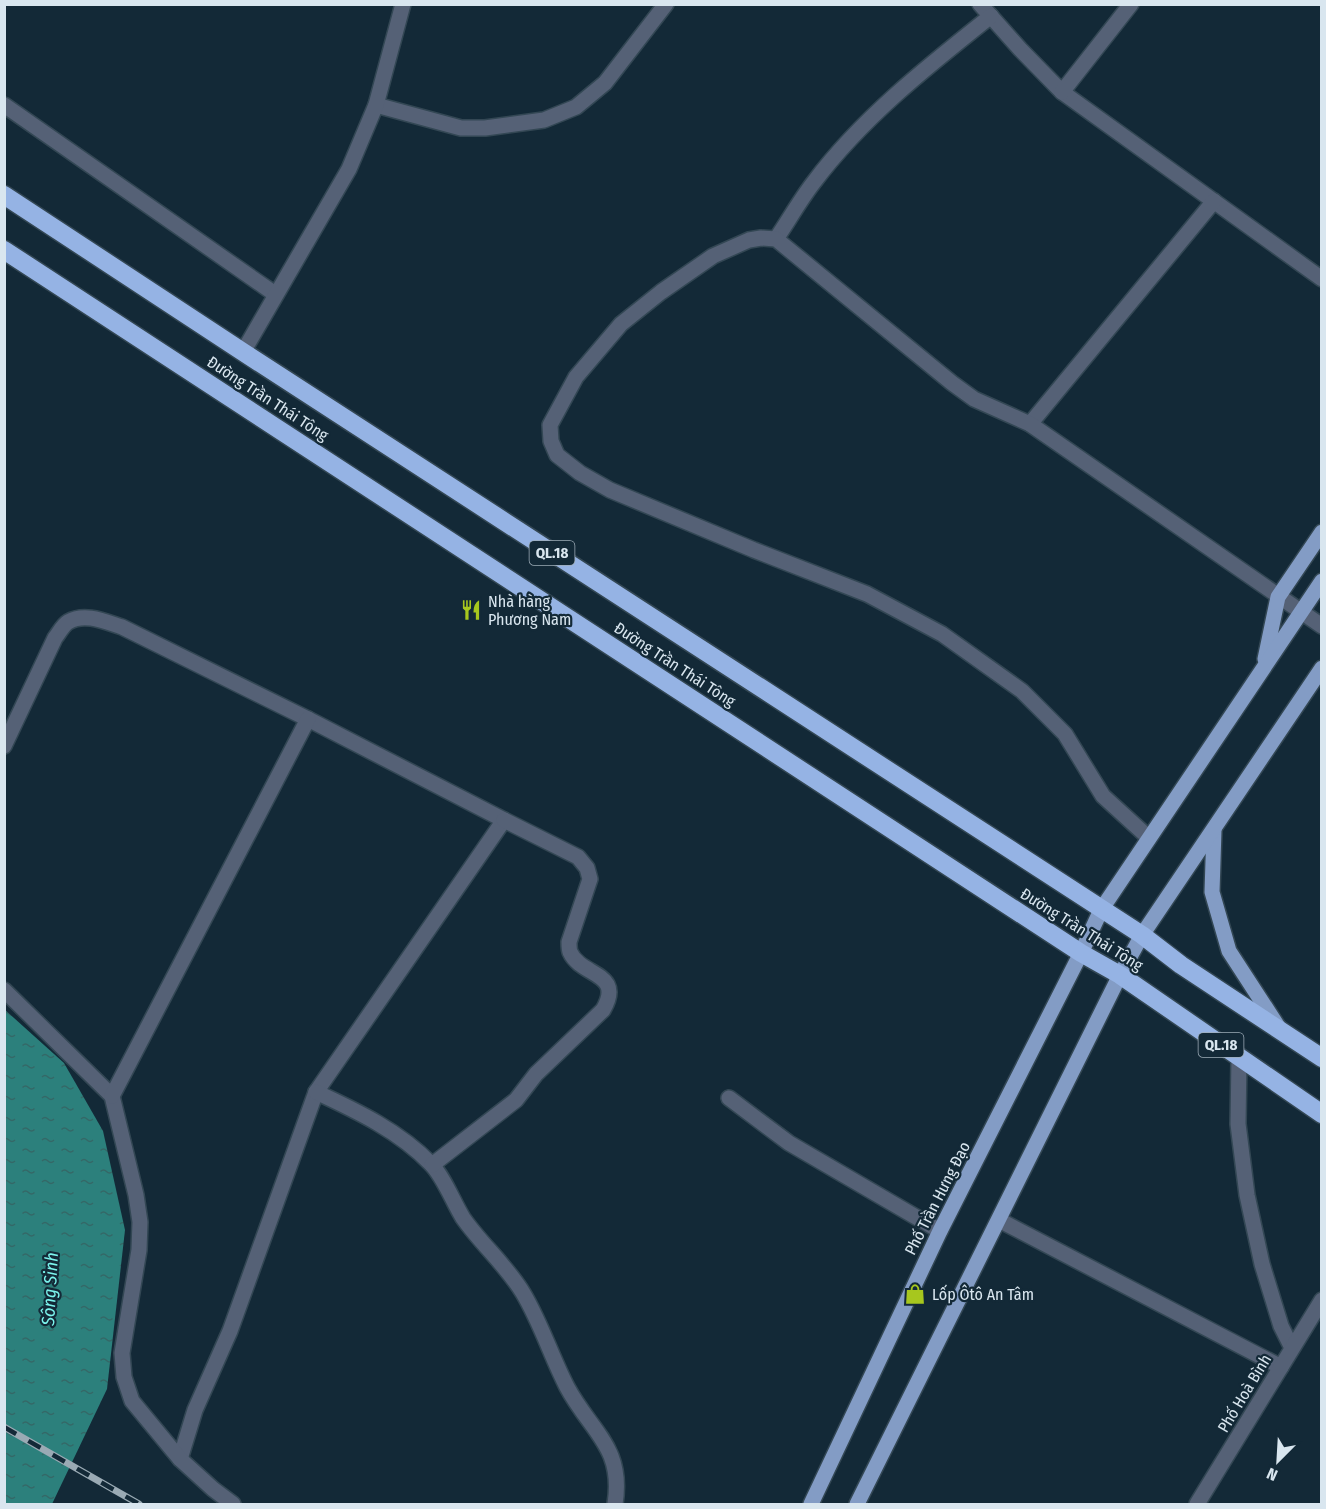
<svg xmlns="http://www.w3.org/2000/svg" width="1326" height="1509" font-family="'Fira Sans Condensed',sans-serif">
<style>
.water{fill:url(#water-ripples)}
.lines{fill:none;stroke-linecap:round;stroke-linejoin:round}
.minor-casing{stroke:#334754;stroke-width:18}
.major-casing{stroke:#334754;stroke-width:18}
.highway-casing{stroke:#334754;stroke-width:21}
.minor{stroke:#556176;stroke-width:15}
.major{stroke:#839cc5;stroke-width:15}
.highway{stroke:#95b3e4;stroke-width:18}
.rail-casing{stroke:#9aaab4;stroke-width:7}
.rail{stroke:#132937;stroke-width:4.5;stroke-dasharray:14;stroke-linecap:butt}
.labels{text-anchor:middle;stroke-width:4.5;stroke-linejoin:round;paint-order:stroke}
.shield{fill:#132937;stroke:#9eadb8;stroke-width:1.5}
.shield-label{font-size:15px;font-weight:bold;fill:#d9e6ef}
.street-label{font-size:16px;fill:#d9e6ef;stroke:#132937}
.poi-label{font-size:16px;fill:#d9e6ef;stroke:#132937;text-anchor:start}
.water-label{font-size:18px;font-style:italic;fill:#7cf4ed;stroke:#132937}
</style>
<defs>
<pattern id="water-ripples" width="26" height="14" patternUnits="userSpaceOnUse" patternTransform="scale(1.5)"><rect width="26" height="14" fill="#2c807c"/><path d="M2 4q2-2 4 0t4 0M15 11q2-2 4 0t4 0" fill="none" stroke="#346867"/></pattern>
</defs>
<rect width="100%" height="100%" fill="#132937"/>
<path class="water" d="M4 1009 64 1063 103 1131 125 1230 107 1389 52 1504H5Z"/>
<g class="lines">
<g class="minor-casing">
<g id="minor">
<path d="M980 4 1020 49 1062 92 1322 279"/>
<path d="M1062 92 1131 4"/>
<path d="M4 105 275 294"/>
<path d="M376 105 461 128H485L544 120 576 107 605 83 666 4"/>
<path d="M776 239C789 220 800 200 814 182 862 118 928 66 991 16"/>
<path d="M243 352 349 169 376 105 403 4"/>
<path d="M1030 424 1214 201"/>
<path d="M4 746 55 638C59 633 63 625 68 622 85 612 106 622 122 627L308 719 504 820 316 1092 230 1331 195 1410 180 1459"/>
<path d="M1149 838 1103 796 1065 734 1022 691 942 634 867 594 754 550 610 490 580 473 557 455 551 441 550 425 576 377 621 324 661 292 713 256 749 240 761 238 776 239 952 383 974 399 1030 424 1322 626"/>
<path d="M4 990 112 1096 136 1195 140 1222 139 1250 122 1353 124 1377 132 1401 180 1459 213 1489 233 1504"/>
<path d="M1239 1058 1238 1124 1247 1195 1262 1264 1281 1326 1292 1348"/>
<path d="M316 1092C357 1111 399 1131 431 1164 444 1177 453 1202 463 1218 481 1244 507 1266 523 1293 541 1323 551 1356 567 1387 591 1432 624 1447 615 1504"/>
<path d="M112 1096 308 719"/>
<path d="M729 1098 789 1143 940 1231"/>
<path d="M432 1165 516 1100 536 1074 603 1010C625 972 581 977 570 952 569 949 569 945 569 942L590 879 587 868 578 857 504 820"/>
<path d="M999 1220 1281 1367"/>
<path d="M1197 1504 1322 1300"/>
</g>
</g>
<g class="major-casing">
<g id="major">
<path d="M1265 659 1278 597 1322 532"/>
<path d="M1214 830 1212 892 1229 951 1279 1028"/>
<path d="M811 1504 940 1231 1081 953 1101 910 1322 581"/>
<path d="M857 1504 1120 975 1142 935 1322 668"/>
</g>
</g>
<g class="highway-casing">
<g id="highway">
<path d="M4 195 243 352 1142 935 1181 965 1322 1058"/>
<path d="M4 250 1081 953 1120 975 1322 1114"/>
</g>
</g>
<use href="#minor" class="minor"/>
<use href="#major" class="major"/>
<use href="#highway" class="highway"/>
<g class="rail-casing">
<path id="rail" d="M4 1427 139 1504"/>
</g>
<use href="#rail" class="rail"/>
</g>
<defs>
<g id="restaurant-bare" transform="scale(1.62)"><path d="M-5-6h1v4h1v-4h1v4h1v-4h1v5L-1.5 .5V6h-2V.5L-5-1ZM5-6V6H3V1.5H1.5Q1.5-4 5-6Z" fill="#a7c71e" stroke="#132937" stroke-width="2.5" paint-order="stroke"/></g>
<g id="shop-bare" transform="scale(1.62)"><path d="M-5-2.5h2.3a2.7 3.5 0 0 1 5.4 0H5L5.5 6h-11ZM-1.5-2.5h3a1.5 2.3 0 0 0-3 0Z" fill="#a7c71e" stroke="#132937" stroke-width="2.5" paint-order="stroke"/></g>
</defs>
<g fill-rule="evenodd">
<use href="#restaurant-bare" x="471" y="610"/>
<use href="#shop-bare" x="915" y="1294"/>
</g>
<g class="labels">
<g class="shield">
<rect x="529.5" y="541" width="45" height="24" rx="4.5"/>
<rect x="1198.5" y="1033" width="45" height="24" rx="4.5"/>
</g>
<g class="shield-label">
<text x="552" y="558">QL.18</text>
<text x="1221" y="1050">QL.18</text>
</g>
<g class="street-label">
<text transform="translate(268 398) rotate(33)" y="6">Đường Trần Thái Tông</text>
<text transform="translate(675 664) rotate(33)" y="6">Đường Trần Thái Tông</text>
<text transform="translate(1082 929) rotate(32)" y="6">Đường Trần Thái Tông</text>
<text transform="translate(937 1198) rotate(-63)" y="6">Phố Trần Hưng Đạo</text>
<text transform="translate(1244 1393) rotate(-59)" y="6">Phố Hoà Bình</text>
</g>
<g class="poi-label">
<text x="488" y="607">Nhà hàng<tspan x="488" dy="18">Phương Nam</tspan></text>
<text x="932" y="1300">Lốp Ôtô An Tâm</text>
</g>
<g class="water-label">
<text transform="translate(50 1289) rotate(-87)" y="6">Sông Sinh</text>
</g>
</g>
<rect width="1326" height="1509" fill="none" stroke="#d9e6ef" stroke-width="12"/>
<g transform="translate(1278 1461) rotate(204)" stroke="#132937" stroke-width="4.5" paint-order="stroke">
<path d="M0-4.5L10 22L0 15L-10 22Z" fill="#d9e6ef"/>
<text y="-9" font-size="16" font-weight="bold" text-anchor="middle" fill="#d9e6ef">N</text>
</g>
</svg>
